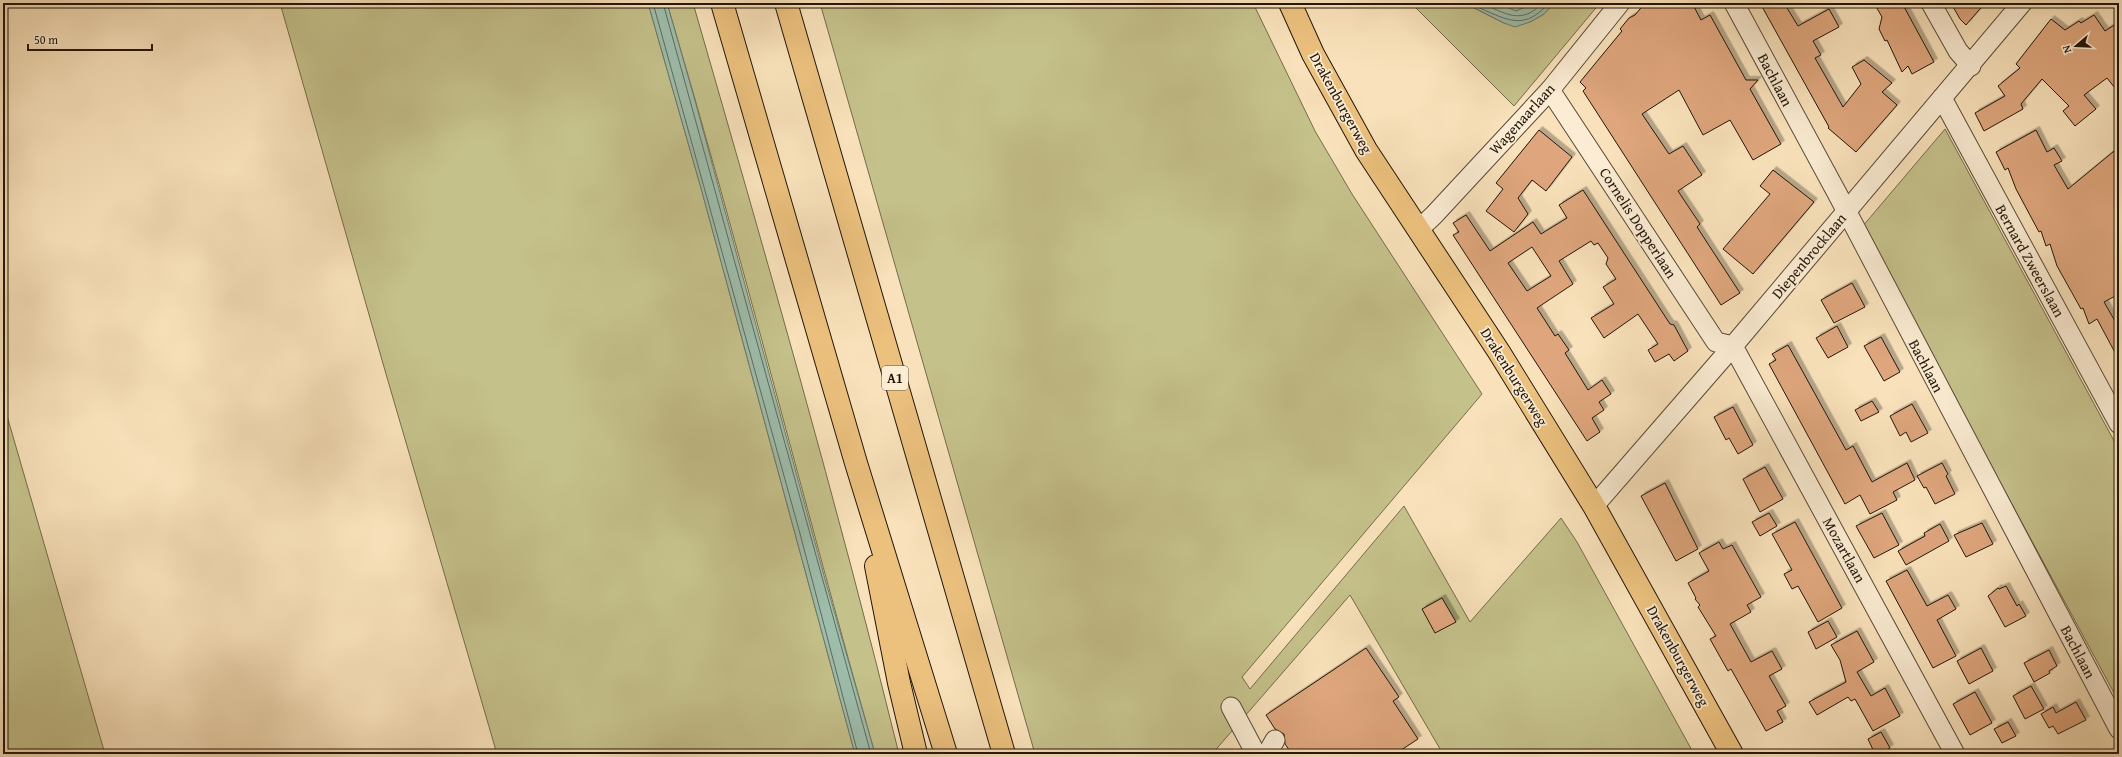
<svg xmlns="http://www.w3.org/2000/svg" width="2122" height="757" font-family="'Gentium Book Plus',serif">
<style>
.green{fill:#c5c18b;stroke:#746c4a}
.water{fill:#9ebead;stroke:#6c7b6c}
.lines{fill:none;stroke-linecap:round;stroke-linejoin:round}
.shore{stroke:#606a5c;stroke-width:1}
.building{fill:#dfa67d;stroke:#22160a;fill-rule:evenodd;filter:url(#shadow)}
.minor-casing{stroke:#584936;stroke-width:21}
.major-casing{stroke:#22160a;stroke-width:24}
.highway-casing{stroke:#22160a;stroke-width:24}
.minor{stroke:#fbecd3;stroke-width:19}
.major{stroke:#ecc17e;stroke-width:22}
.highway{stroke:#ecc17e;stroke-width:22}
.labels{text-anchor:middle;stroke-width:3.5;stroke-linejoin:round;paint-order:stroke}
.shield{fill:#fbecd3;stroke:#635646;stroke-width:1}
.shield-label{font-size:14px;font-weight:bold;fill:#22160a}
.street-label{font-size:15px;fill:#22160a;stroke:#fbecd3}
</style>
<defs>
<filter id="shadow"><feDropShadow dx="3.5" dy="-3.5" stdDeviation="0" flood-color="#0004"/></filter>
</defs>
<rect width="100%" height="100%" fill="#f9e2bb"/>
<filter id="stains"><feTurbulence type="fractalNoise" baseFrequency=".005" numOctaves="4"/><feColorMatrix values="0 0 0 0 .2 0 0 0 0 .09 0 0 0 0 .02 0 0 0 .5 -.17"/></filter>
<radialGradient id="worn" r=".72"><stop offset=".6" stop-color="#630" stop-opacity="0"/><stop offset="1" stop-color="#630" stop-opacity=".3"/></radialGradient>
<g class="green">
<path d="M280 3H648L701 188 855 754H497L386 374Z"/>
<path d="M667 3H693C765 253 837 502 899 754H875C804 504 741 252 667 3Z"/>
<path d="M820 3H1253L1315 131 1352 194 1482 394 1242 677 1250 689 1404 506 1470 622 1561 518 1577 542 1694 754H1443L1350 595 1212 754H1035Z"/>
<path d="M1411 3H1464L1504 23 1530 22 1544 14 1554 3H1600L1514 106Z"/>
<path d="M1945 129 2119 450V702L1862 227Z"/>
<path d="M3 402 105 754H3Z"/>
</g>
<g class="water">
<path d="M648 3H667L694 97 825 579 875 754H855L701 188Z"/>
<path d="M1465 3H1554L1544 14 1530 22 1515 27 1504 23Z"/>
</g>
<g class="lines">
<g class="shore">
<path d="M653 3 799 530 858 754"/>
<path d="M663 3 871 754"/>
<path d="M1471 3C1477 7 1484 10 1491 13 1516 24 1529 25 1549 3"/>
<path d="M1482 3C1504 13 1522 26 1542 3"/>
<path d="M1496 3 1516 11 1534 3"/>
</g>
</g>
<g class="building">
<path d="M1645 3H1692L1701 20 1710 15 1746 80H1758L1750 89 1781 144 1753 160 1730 120 1703 135 1679 90 1642 114 1669 154 1683 146 1702 175 1678 191 1700 224 1697 227 1740 293 1721 305 1583 91 1586 88 1580 82 1622 31 1620 29 1629 18 1635 15Z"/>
<path d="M1760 3H1784L1798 26 1829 9 1839 27 1813 41 1821 55 1815 58 1843 107 1861 84 1852 67 1864 60 1892 83 1882 92 1897 105 1856 152 1828 128 1829 127Z"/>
<path d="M1874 3H1902L1934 62 1912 74 1908 66 1902 72 1887 40 1885 41 1879 29 1882 17Z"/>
<path d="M1951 3H1985L1966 25 1960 19Z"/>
<path d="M2094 15 2105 31 2119 22V93L2107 78 2084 95 2096 109 2075 126 2063 111 2069 106 2042 79 2021 104 2023 109 1984 131 1975 113 2005 96 1998 86 2020 68 2016 64 2051 19 2065 30 2079 21 2081 23Z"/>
<path d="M1539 130 1572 157 1546 191 1532 180 1518 198 1528 214 1514 232 1486 211 1503 189 1496 183Z"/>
<path d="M2036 130 2047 152 2054 148 2062 161 2054 165 2068 189 2119 147V294L2104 302 2119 328V360L2097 319 2089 324 2083 308 2081 309 2057 266 2050 244 2046 246 2041 231 2039 232 2016 189 2008 168 2005 170 1996 152Z"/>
<path d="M1773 170 1814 202 1753 274 1723 249 1770 194 1760 186Z"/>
<path d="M1583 190 1670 324 1674 325 1688 351 1674 361 1669 354 1655 362 1648 350 1658 344 1638 314 1604 338 1591 318 1614 304 1603 287 1616 279 1606 264 1608 258 1598 243 1594 245 1591 241 1559 261 1573 284 1537 308 1555 336 1558 334 1569 350 1565 353 1588 390 1602 380 1611 394 1599 402 1604 410 1592 418 1600 432 1587 441 1453 235 1459 232 1453 223 1466 215 1490 251 1533 222 1541 234 1567 218 1559 205ZM1532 247 1551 276 1527 291 1508 263Z"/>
<path d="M1852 283 1865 307 1834 323 1821 300Z"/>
<path d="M1837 326 1848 347 1828 358 1816 338Z"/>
<path d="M1881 337 1900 372 1884 381 1864 346Z"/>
<path d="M1788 345 1846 450 1853 446 1872 482 1907 463 1915 480 1893 492 1897 500 1870 514 1860 495 1845 504 1769 364 1776 360 1772 354Z"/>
<path d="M1872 401 1879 412 1861 421 1855 410Z"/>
<path d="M1912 404 1928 433 1911 442 1906 432 1900 436 1890 416Z"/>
<path d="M1733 407 1753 445 1738 454 1729 438 1726 440 1714 417Z"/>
<path d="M1942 463 1948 474 1946 476 1955 494 1935 504 1926 487 1924 488 1917 476Z"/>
<path d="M1765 467 1783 499 1760 512 1743 479Z"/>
<path d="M1665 483 1698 549 1676 561 1641 496Z"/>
<path d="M1769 513 1777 526 1760 536 1752 522Z"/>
<path d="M1882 513 1899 545 1874 558 1856 526Z"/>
<path d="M1795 522 1842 608 1818 622 1798 586 1792 589 1784 574 1792 570 1772 534Z"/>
<path d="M1982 523 1993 544 1966 557 1954 535Z"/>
<path d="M1940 524 1949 541 1906 565 1898 551 1925 536 1924 533Z"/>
<path d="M1719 542 1723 549 1732 545 1761 597 1747 605 1751 612 1730 624 1751 662 1772 651 1782 669 1769 676 1786 706 1777 711 1783 722 1766 731 1731 669 1728 671 1710 639 1716 636 1698 607 1700 605 1695 599 1696 598 1688 583 1709 571 1699 553Z"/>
<path d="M1907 570 1927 606 1948 595 1956 609 1937 620 1956 656 1933 668 1886 581Z"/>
<path d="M2006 586 2017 606 2019 604 2026 616 2005 627 1988 596 1998 588 1999 589Z"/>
<path d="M1442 598 1456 622 1435 633 1422 609Z"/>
<path d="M1828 621 1837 637 1816 649 1808 632Z"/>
<path d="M1857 631 1874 662 1857 672 1871 696 1885 688 1900 716 1873 731 1855 699 1851 701 1848 697 1817 715 1809 702 1846 682 1840 660 1831 645Z"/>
<path d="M1366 648 1399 697 1393 701 1418 739 1395 754H1292L1285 744 1284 734 1275 729 1266 715Z"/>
<path d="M1981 648 1993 671 1969 684 1957 661Z"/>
<path d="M2049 650 2057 666 2049 671 2050 673 2034 682 2024 663Z"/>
<path d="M2031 686 2044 709 2025 719 2013 696Z"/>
<path d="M1975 692 1992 723 1970 735 1953 704Z"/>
<path d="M2076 702 2086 720 2058 734 2053 726 2049 728 2041 714 2053 707 2056 713Z"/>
<path d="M2008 722 2016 736 2002 743 1994 729Z"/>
<path d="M1881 732 1890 748 1880 754H1875L1868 739Z"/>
</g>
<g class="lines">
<g class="minor-casing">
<g id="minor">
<path d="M1734 3 1838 195 2119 729"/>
<path d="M1931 3 1958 51 1971 66"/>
<path d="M1550 90 1716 342 1733 346 1955 754"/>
<path d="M1942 98 2119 424"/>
<path d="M1418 230 1434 215 1550 90 1620 3"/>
<path d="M1594 506 1733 346 2022 3"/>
<path d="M1231 707 1256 754"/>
<path d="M1267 754 1275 740"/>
</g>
</g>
<g class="major-casing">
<path id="major" d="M1290 3 1313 54 1366 150 1499 352 1594 506 1732 754"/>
</g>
<g class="highway-casing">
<g id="highway">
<path d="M722 3 856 463 946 754"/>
<path d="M786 3 1004 754"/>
<path d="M876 566 899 683 916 754"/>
</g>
</g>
<use href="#minor" class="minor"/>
<use href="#major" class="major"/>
<use href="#highway" class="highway"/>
</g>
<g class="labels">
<rect class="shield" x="882" y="366" width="26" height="24" rx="3"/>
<g class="shield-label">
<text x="895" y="383">A1</text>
</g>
<g class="street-label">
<text transform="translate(1775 80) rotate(62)" y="5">Bachlaan</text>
<text transform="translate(1341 103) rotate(61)" y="5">Drakenburgerweg</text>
<text transform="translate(1522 119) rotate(-48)" y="5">Wagenaarlaan</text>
<text transform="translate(1638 223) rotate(57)" y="5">Cornelis Dopperlaan</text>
<text transform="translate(1809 256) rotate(-50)" y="5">Diepenbrocklaan</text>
<text transform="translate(2030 261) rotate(61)" y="5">Bernard Zweerslaan</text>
<text transform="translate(1926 366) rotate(62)" y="5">Bachlaan</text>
<text transform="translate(1514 377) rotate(58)" y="5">Drakenburgerweg</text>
<text transform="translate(1844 550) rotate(61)" y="5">Mozartlaan</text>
<text transform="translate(2078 652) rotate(62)" y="5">Bachlaan</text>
<text transform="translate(1678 656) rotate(61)" y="5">Drakenburgerweg</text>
</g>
</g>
<rect width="2122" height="757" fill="none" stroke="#f9e2bb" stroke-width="16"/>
<rect x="4" y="4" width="2114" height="749" fill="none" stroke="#22160a" stroke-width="2"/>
<rect x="8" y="8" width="2106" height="741" fill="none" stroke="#22160a"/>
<g transform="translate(2076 46) rotate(251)" stroke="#fbecd3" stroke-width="3" paint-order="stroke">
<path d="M0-3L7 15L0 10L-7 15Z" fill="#22160a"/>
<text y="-6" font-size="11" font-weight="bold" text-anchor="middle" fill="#22160a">N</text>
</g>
<path d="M28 44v6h124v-6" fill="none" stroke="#22160a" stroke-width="2"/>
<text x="34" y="44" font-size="12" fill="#22160a" stroke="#fbecd3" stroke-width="3" paint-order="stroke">50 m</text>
<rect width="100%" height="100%" filter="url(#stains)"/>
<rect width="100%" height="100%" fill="url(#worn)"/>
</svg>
